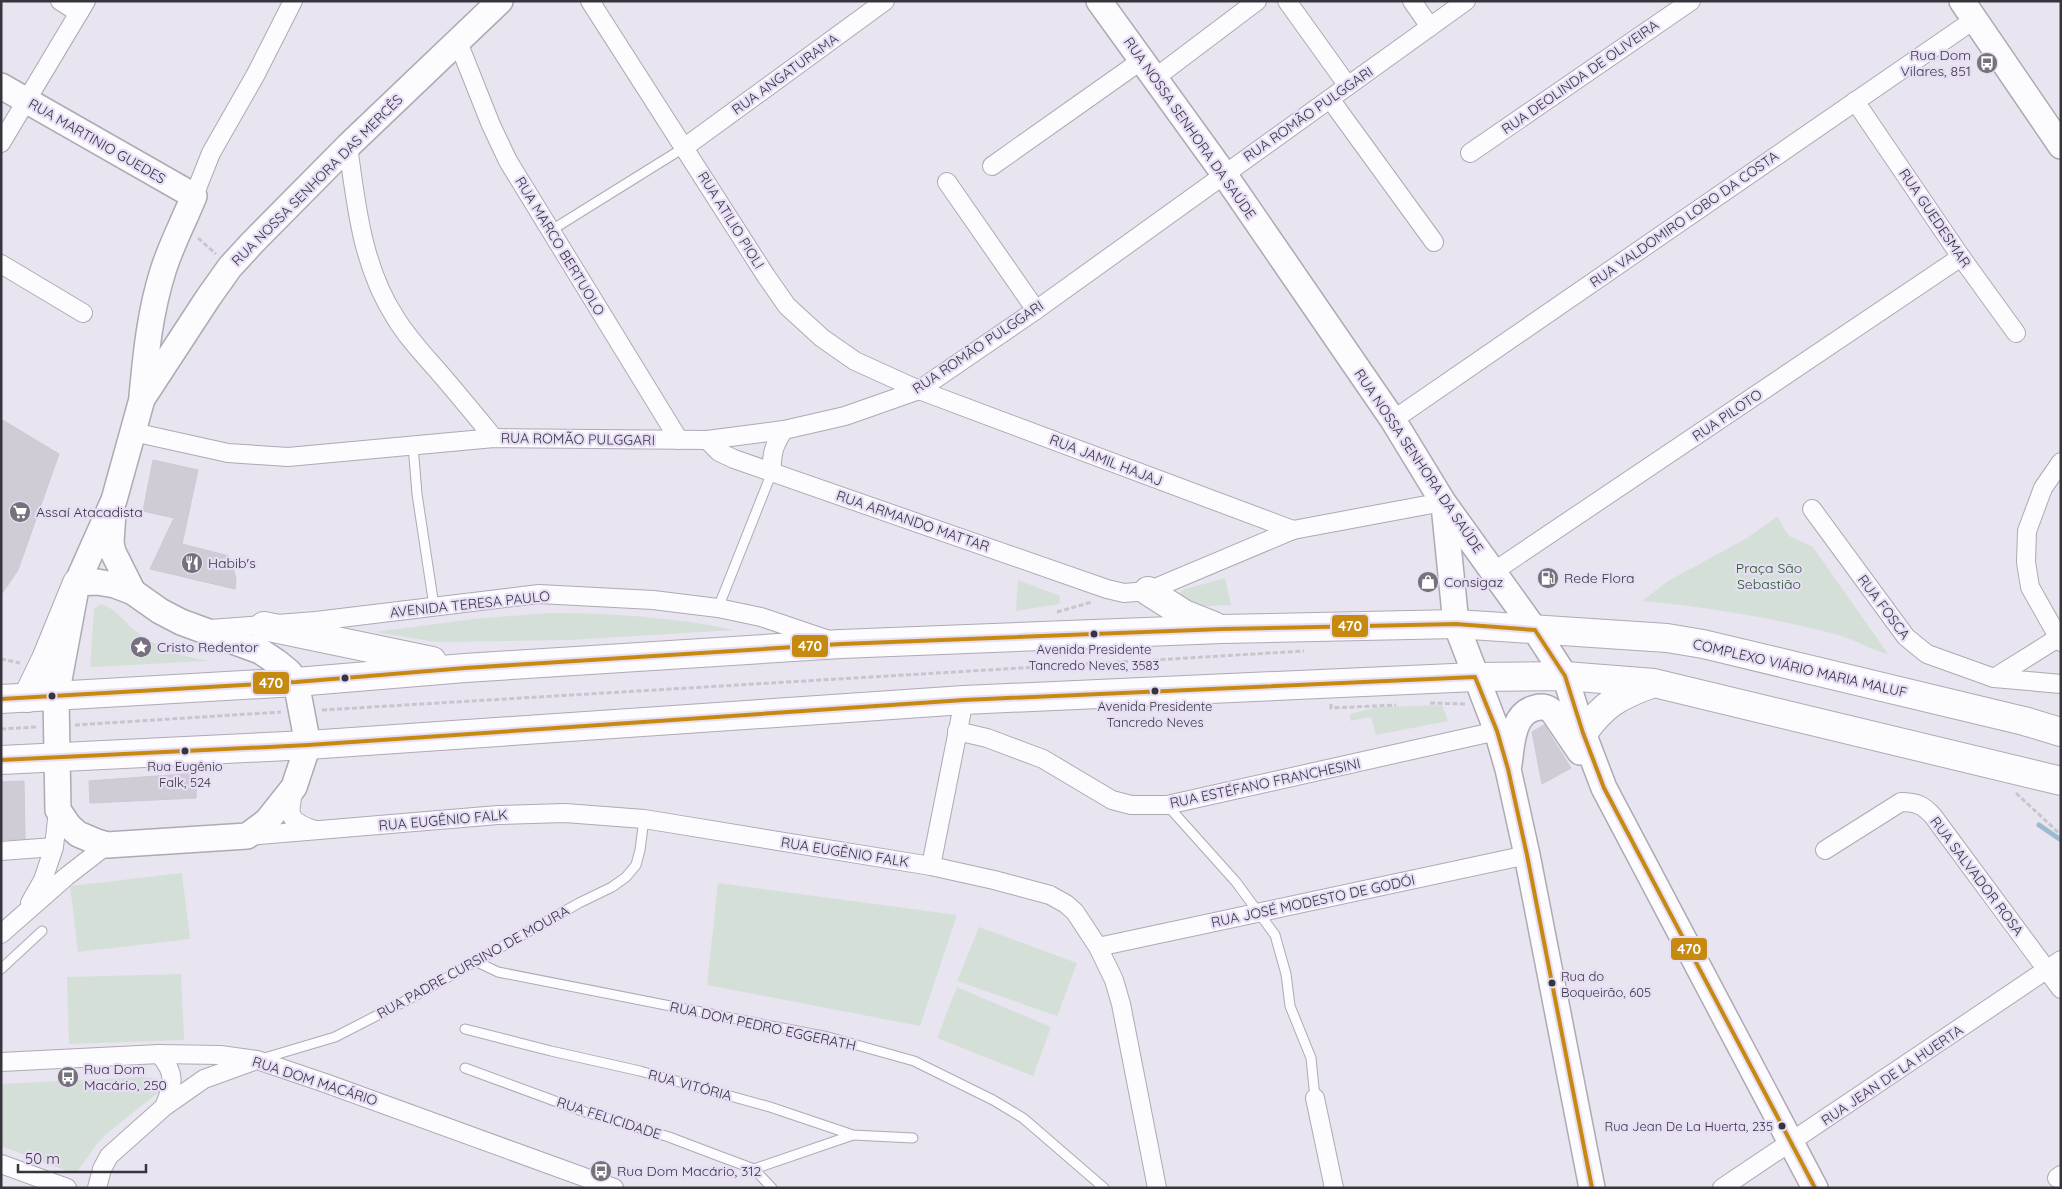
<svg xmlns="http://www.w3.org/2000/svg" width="2062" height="1189" font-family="Quicksand,sans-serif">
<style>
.green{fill:#d4e0d7}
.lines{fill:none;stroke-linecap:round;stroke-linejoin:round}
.stream{stroke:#9cbbd3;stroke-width:5}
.building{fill:#d0ccd6;stroke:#cdc9d3}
.lane-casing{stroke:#adaab4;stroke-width:11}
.street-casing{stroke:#adaab4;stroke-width:20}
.secondary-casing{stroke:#adaab4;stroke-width:28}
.highway-casing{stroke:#adaab4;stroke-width:30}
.path{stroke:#c8c6cc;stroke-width:3;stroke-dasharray:5 2.5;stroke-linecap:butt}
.lane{stroke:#fcfbfd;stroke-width:9}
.street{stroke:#fcfbfd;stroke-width:18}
.secondary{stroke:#fcfbfd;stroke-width:25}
.highway{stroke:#fcfbfd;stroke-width:28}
.bus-1-casing{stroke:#e7def6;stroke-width:8}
.bus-1{stroke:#c78a10;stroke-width:4}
.bus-dot{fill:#38343e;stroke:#e7def6;stroke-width:2}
.labels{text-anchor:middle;stroke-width:4.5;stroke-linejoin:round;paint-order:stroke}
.bus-label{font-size:13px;fill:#38343e;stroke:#e7def6}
.poi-label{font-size:14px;fill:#38343e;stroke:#e7def6;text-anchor:start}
.street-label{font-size:14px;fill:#38343e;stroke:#e7def6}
.park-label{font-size:14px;fill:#235828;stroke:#e7def6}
.line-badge{stroke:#e7def6;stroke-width:2}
.badge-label{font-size:14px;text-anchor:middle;font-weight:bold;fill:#fff}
</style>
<rect width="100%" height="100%" fill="#e8e4f0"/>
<g class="green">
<path d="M1778 516 1783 527 1789 536 1813 547 1888 654C1871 650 1856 640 1838 635 1775 618 1708 607 1642 601L1668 581 1747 538Z"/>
<path d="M1225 578 1231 605 1189 607 1179 595 1182 590Z"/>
<path d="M1018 580 1060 596 1059 604 1016 611Z"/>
<path d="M100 604C114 607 123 620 133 629 155 647 180 656 208 661L90 667 94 609Z"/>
<path d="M549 613C614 613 671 617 735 630L570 640 436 642 375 632 474 619Z"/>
<path d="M1442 705 1448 721 1376 735 1371 717 1350 721V714L1378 707Z"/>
<path d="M182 873 190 939 78 952 70 886Z"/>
<path d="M718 883 957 915 920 1026 707 985Z"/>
<path d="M979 927 1077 963 1057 1016 957 981Z"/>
<path d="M181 974 184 1040 69 1044 67 977Z"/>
<path d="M957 987 1051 1027 1033 1076 937 1038Z"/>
<path d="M141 1077 158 1079 161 1083 160 1091 105 1135 96 1145 77 1172 73 1173 1 1146V1084Z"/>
</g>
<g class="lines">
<path class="stream" d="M2039 825 2061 840"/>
</g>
<g class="building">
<path d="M1 419 59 454 18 570 1 595Z"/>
<path d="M153 460 198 470 182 544 229 556 236 578 235 589 150 569 174 518 143 511Z"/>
<path d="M1544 725 1571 768 1542 784 1532 732Z"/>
<path d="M197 773 196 798 90 803 89 781Z"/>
<path d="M24 781 25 839 1 840V782Z"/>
</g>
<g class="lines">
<g class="lane-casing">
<g id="lane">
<path d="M550 231 685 147"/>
<path d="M413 445 417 494 434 606"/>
<path d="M718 608 772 472"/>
<path d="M1167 805 1236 882 1275 935 1286 974 1290 1006 1311 1058 1315 1098"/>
<path d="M475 961 498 972 828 1037 914 1061 993 1100 1023 1118 1104 1188"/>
<path d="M1 969 42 931"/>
<path d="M465 1029 551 1051 640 1071 770 1107 853 1135 913 1138"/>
<path d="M261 1059 335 1037 411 998 579 903 612 887 626 877 636 865 640 850 644 819"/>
<path d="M465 1068 582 1111 669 1137 719 1156 754 1169 772 1188"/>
<path d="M754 1169 853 1135"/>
</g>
</g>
<g class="street-casing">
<g id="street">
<path d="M60 1 79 13"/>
<path d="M590 1 766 276 787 306 822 338 855 361 919 390 1293 530"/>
<path d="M1287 1 1348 86"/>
<path d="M1412 1 1430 27"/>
<path d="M458 42 491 125 508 161 679 440"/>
<path d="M1155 78 1257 1"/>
<path d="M1330 99 1434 242"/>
<path d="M1855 101 1961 257 2016 333"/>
<path d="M1 143 86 1"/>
<path d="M348 146C356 204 362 266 395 317 407 337 422 353 438 371 457 393 475 415 494 438"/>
<path d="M685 147 885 1"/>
<path d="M1470 153 1691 1"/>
<path d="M992 166 1142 60"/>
<path d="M947 182 1036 310"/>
<path d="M194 196 211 153 256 74 293 1"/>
<path d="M1 264 83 313"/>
<path d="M1393 420 1975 19"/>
<path d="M133 432 228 453 288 457 494 438 707 440 784 430 845 416 919 390 1036 310 1466 1"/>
<path d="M707 440 719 452 734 459 1107 589 1124 593 1148 591 1293 530 1443 502"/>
<path d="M2061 462 2043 488 2027 531 2026 562 2030 587 2061 642"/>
<path d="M772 472C771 455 774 444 784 430"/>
<path d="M1812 509 1906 637 1927 654 1994 678 2061 684"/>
<path d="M1493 572 1961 257"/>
<path d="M210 629 316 621 539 594 653 600 718 608 761 617 829 640"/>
<path d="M1994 678 2058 638"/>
<path d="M957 731 987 738 1043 759 1112 800 1131 805H1167L1497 731"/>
<path d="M294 789C288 815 287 821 315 830"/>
<path d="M248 836 498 815 565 813 644 819 931 866 994 880 1050 895 1066 904 1075 912 1098 947 1114 980 1121 1004 1157 1188"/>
<path d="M1825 850 1901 802C1916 802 1923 805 1933 816L2061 989"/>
<path d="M1 851 54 847"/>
<path d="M931 866 964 700"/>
<path d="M30 903 43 880 54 847 58 810"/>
<path d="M1 934 67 876 107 845"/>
<path d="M1098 947 1527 855"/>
<path d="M159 1054C177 1074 173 1085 164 1107"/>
<path d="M1 1062 159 1054 220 1055 257 1060 325 1083 614 1188"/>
<path d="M1315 1098 1334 1188"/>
<path d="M1 1164 67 1188"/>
<path d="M2057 1178 2061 1175"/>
<path d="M97 1188 102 1169 109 1156 164 1107 204 1079 251 1062"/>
<path d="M1722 1188 2061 960"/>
</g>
</g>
<g class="secondary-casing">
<g id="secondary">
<path d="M1099 1 1224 174 1393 420 1443 502 1535 630 1565 676 1583 733 1604 788 1815 1188"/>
<path d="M1962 1 2061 146"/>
<path d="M1 86 194 196C184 221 171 245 163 271 150 312 146 353 142 396"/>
<path d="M1444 505 1456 624 1497 731 1508 769 1527 855 1592 1188"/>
<path d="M113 512 111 543 113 552 133 592"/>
<path d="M77 583 97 582 115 585 133 592 160 611 181 622 260 651 278 663 289 672 296 682 308 745 294 787 267 821 247 836 107 845 97 842 78 834 69 826 58 810 56 696 77 583 114 500 142 399 208 298 230 267 253 242 348 146 500 1"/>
<path d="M1509 764C1512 744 1512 714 1535 708 1543 706 1547 707 1553 712L1580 752"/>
</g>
</g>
<g class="highway-casing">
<g id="highway">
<path d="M1148 591 1184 614 1214 626"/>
<path d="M264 626 432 661"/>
<path d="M27 698 46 659 77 583"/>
<path d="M1 699 296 682 465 668 841 644 1222 629 1456 624 1667 638 1703 644 2024 721 2061 732"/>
<path d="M1583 733C1604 704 1618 696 1651 684"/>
<path d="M1 760 308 745 964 700 1475 677 1565 676 1654 683 2061 781"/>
</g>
</g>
<g class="path">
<path d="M198 238 216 254"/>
<path d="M1057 612 1092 602"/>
<path d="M1 659 20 663"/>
<path d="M1430 703 1466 704"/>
<path d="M1331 704V708L1396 705"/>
<path d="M322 710 1304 651"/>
<path d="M75 725 281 712"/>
<path d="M1 729 36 727"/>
<path d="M2016 793 2061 835"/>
</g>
<use href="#lane" class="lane"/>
<use href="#street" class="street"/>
<use href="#secondary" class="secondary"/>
<use href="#highway" class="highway"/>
<g class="bus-1-casing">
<g id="bus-1">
<path d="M1 699 296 682 465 668 841 644 1222 629 1456 624 1535 630 1565 676 1583 733 1604 788 1815 1188"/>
<path d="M1 760 308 745 964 700 1475 677 1497 731 1508 769 1527 855 1592 1188"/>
</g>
</g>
<use href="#bus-1" class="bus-1"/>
</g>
<defs>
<g id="bus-disc" transform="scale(1.125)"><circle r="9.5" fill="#76727c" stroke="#e7def6"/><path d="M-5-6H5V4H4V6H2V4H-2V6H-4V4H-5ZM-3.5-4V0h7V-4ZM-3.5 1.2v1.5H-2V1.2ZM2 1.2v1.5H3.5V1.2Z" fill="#fff"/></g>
<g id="supermarket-disc" transform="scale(1.125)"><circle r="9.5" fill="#76727c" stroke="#e7def6"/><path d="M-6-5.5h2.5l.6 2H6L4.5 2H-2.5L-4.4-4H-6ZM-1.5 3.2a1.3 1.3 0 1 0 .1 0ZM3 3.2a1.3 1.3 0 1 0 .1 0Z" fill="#fff"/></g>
<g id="restaurant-disc" transform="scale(1.125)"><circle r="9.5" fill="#76727c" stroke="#e7def6"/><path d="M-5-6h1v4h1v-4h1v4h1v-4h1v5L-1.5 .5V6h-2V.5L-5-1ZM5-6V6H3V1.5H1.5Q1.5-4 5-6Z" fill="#fff"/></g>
<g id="fuel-disc" transform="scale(1.125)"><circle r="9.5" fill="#76727c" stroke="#e7def6"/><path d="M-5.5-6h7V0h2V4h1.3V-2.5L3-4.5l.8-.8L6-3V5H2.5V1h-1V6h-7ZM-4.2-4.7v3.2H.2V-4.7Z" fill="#fff"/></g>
<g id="shop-disc" transform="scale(1.125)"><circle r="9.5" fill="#76727c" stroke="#e7def6"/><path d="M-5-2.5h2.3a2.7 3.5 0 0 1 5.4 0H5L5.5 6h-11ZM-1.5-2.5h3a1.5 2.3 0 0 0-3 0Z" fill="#fff"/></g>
<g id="sight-disc" transform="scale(1.125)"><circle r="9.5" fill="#76727c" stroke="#e7def6"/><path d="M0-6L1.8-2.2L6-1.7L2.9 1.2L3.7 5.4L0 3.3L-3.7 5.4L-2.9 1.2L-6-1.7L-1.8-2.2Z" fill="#fff"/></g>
</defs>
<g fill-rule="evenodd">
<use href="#bus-disc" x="1987" y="63"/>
<use href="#supermarket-disc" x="20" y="512"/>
<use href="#restaurant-disc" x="192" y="563"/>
<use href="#fuel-disc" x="1548" y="578"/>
<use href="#shop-disc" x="1428" y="582"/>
<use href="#sight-disc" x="141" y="647"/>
<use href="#bus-disc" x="68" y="1077"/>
<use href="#bus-disc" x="601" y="1171"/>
</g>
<g class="bus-dot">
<circle cx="1094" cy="634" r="4.5"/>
<circle cx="345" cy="678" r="4.5"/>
<circle cx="1155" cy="691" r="4.5"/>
<circle cx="52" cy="696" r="4.5"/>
<circle cx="185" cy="751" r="4.5"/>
<circle cx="1552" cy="983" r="4.5"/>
<circle cx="1782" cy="1126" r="4.5"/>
</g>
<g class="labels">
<g class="bus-label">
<text x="1094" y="654">Avenida Presidente<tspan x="1094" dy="16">Tancredo Neves, 3583</tspan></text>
<text x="1155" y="711">Avenida Presidente<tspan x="1155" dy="16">Tancredo Neves</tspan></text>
<text x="185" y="771">Rua Eugênio<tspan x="185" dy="16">Falk, 524</tspan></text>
<text x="1561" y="981" text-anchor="start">Rua do<tspan x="1561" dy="16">Boqueirão, 605</tspan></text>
<text x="1773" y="1131" text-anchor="end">Rua Jean De La Huerta, 235</text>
</g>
<g class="poi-label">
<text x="1971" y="60" text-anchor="end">Rua Dom<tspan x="1971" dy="16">Vilares, 851</tspan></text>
<text x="36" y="517">Assaí Atacadista</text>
<text x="208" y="568">Habib's</text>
<text x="1564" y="583">Rede Flora</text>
<text x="1444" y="587">Consigaz</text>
<text x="157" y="652">Cristo Redentor</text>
<text x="84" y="1074">Rua Dom<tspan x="84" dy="16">Macário, 250</tspan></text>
<text x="617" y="1176">Rua Dom Macário, 312</text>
</g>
<g class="street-label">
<text transform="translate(785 74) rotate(-36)" y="5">RUA ANGATURAMA</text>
<text transform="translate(1580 77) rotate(-35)" y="5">RUA DEOLINDA DE OLIVEIRA</text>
<text transform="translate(1308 114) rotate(-35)" y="5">RUA ROMÃO PULGGARI</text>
<text transform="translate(1190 128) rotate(55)" y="5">RUA NOSSA SENHORA DA SAÚDE</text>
<text transform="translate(97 141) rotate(30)" y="5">RUA MARTINIO GUEDES</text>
<text transform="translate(317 180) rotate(-45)" y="5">RUA NOSSA SENHORA DAS MERCÊS</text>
<text transform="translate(1935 218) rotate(56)" y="5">RUA GUEDESMAR</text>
<text transform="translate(1684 219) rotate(-35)" y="5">RUA VALDOMIRO LOBO DA COSTA</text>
<text transform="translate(731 220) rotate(58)" y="5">RUA ATILIO PIOLI</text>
<text transform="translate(560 246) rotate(59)" y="5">RUA MARCO BERTUOLO</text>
<text transform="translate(978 347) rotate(-34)" y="5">RUA ROMÃO PULGGARI</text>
<text transform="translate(1727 415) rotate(-34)" y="5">RUA PILOTO</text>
<text transform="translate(578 439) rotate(1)" y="5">RUA ROMÃO PULGGARI</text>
<text transform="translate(1106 460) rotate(21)" y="5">RUA JAMIL HAJAJ</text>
<text transform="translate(1419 461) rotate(56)" y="5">RUA NOSSA SENHORA DA SAÚDE</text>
<text transform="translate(913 521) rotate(19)" y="5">RUA ARMANDO MATTAR</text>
<text transform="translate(470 604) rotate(-6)" y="5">AVENIDA TERESA PAULO</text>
<text transform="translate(1884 607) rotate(53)" y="5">RUA FOSCA</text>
<text transform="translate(1800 668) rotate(13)" y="5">COMPLEXO VIÁRIO MARIA MALUF</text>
<text transform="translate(1265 783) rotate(-12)" y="5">RUA ESTÉFANO FRANCHESINI</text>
<text transform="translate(443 820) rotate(-5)" y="5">RUA EUGÊNIO FALK</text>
<text transform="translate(845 852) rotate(9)" y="5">RUA EUGÊNIO FALK</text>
<text transform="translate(1977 876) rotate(53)" y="5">RUA SALVADOR ROSA</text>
<text transform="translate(1313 901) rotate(-12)" y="5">RUA JOSÉ MODESTO DE GODÓI</text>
<text transform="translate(473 962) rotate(-29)" y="5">RUA PADRE CURSINO DE MOURA</text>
<text transform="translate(763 1026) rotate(12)" y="5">RUA DOM PEDRO EGGERATH</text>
<text transform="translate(1892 1075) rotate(-34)" y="5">RUA JEAN DE LA HUERTA</text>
<text transform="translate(315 1081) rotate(18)" y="5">RUA DOM MACÁRIO</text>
<text transform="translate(690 1085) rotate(15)" y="5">RUA VITÓRIA</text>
<text transform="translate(609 1118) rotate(18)" y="5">RUA FELICIDADE</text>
</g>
<g class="park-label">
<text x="1769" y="573">Praça São<tspan x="1769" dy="16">Sebastião</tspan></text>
</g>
</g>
<g class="line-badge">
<rect x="1331" y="614" width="38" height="24" rx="5" fill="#c78a10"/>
<rect x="791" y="634" width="38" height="24" rx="5" fill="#c78a10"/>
<rect x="252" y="671" width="38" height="24" rx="5" fill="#c78a10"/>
<rect x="1670" y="937" width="38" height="24" rx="5" fill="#c78a10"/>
</g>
<g class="badge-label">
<text x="1350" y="631">470</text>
<text x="810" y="651">470</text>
<text x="271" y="688">470</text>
<text x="1689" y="954">470</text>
</g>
<rect width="2062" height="1189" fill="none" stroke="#38343e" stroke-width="5"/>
<path d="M18 1164v8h128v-8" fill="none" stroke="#38343e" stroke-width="2.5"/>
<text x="25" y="1164" font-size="15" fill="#38343e" stroke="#e7def6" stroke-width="4" paint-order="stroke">50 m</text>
</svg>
